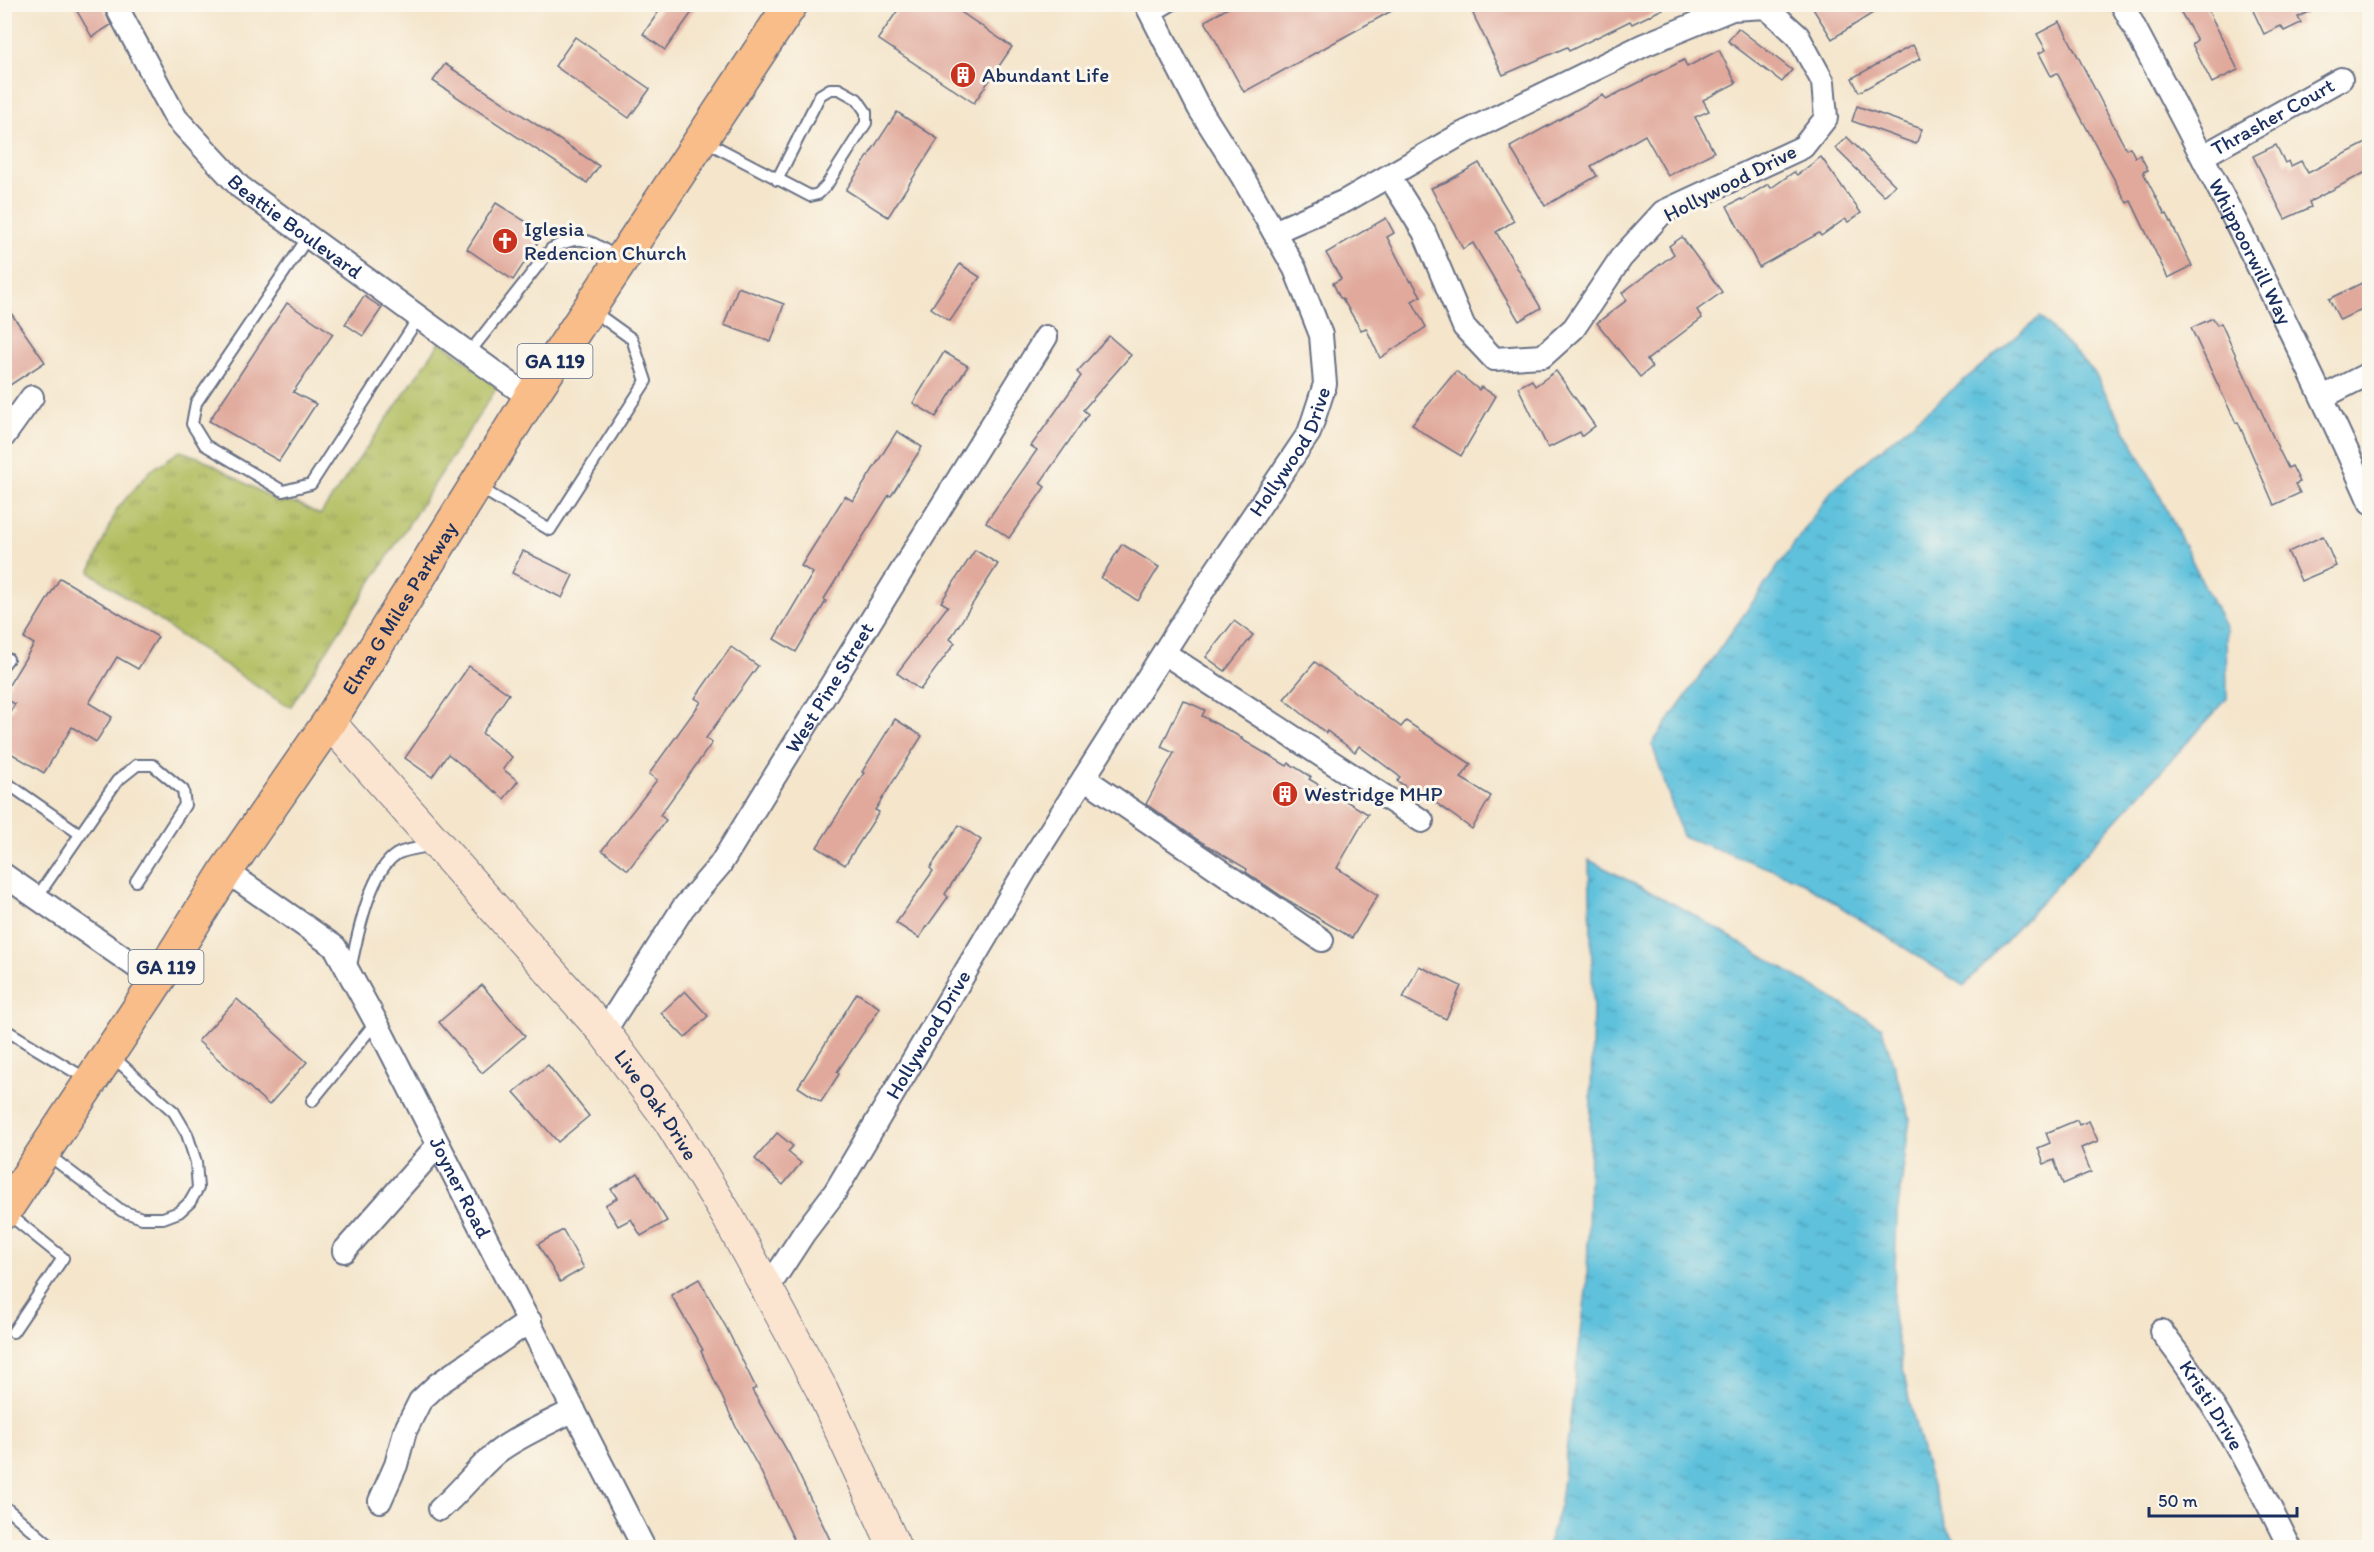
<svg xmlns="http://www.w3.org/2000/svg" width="2374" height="1552" font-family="Itim,sans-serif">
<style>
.grass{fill:url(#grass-tufts);stroke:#66765e;stroke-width:1.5}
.water{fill:url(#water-ripples);stroke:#3c789d;stroke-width:1.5}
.building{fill:#e0a99b}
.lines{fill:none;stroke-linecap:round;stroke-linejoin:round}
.lane-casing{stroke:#676f84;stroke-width:14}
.street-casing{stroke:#676f84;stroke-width:26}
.secondary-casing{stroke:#676f84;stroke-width:34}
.primary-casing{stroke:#676f84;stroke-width:36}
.lane{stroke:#fff;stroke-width:10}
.street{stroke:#fff;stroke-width:22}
.secondary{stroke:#fce5d0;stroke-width:32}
.primary{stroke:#f8bd89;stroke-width:33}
.labels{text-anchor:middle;stroke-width:6;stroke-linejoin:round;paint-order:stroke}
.shield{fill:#fbf7ec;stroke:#5e6b89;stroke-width:1.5}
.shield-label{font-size:20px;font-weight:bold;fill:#1b2f5e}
.poi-label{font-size:21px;fill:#1b2f5e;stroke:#fbf7ec;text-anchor:start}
.street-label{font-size:21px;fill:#1b2f5e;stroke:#fbf7ec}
</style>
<defs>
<pattern id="grass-tufts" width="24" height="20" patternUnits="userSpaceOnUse" patternTransform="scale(1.5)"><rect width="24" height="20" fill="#b1bd5f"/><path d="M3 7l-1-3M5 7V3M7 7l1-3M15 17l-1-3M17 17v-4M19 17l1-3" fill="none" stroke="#8f9a52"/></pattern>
<pattern id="water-ripples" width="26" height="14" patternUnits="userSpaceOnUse" patternTransform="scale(1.5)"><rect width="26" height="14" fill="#5ec1dc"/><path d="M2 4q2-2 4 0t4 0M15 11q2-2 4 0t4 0" fill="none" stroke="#4d9db6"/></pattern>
</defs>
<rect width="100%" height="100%" fill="#fbf7ec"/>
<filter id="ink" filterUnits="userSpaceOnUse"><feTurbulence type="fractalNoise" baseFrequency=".0167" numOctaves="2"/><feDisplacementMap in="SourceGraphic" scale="12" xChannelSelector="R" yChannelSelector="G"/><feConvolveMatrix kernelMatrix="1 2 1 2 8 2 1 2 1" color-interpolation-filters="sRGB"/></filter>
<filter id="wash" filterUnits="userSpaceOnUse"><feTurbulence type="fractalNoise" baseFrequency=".008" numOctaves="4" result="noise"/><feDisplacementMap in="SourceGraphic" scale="24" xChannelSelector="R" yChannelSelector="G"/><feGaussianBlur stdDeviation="1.35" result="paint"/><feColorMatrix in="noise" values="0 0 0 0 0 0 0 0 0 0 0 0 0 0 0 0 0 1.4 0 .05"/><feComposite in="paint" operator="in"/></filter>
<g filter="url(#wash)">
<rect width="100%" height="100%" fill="#f4e5cb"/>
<path class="grass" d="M441 341 498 386 291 706 285 705 179 635 90 572 117 509 150 471 180 451 201 458 277 501 299 504 320 515Z"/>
<g class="water">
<path d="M2040 317 2094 372 2150 476 2226 629 2227 699 1964 986 1799 880 1682 836 1652 744 1833 489Z"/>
<path d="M1589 860 1689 912 1882 1028 1910 1118 1897 1216 1893 1317 1910 1404 1928 1473 1946 1526 1959 1547H1547L1559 1510 1587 1283 1593 1006Z"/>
</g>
<g id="blocks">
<g class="building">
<path d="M73 4H102L111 25 92 37Z"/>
<path d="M664 4H698L665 50 643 34Z"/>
<path d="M902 4H949L1012 47 974 103 878 39Z"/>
<path d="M1235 4H1404L1244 92 1205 21Z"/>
<path d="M1492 4H1673L1632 24 1630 21 1569 51 1567 47 1503 75 1473 14Z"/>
<path d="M1810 4H1887L1832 39Z"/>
<path d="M2176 4H2205L2238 70 2212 83 2192 44 2197 40Z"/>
<path d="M2250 4H2324L2298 17 2301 23 2284 31 2281 26 2264 34Z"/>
<path d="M2060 22 2126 149 2130 147 2135 157 2140 155 2148 170 2143 172 2165 215 2167 214 2192 266 2168 278 2131 201 2127 203 2057 73 2051 76 2039 53 2046 50 2037 34Z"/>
<path d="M1738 28 1792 70 1782 82 1728 41Z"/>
<path d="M575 37 650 89 629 118 555 66Z"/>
<path d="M1913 45 1920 59 1859 92 1852 78Z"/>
<path d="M1719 50 1736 83 1703 100 1709 111 1695 117 1714 152 1668 176 1645 135 1591 166 1597 176 1545 206 1510 147 1603 95 1606 99 1684 60 1687 67Z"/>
<path d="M445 64 599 166 587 183 433 81Z"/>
<path d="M1857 106 1922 129 1916 144 1852 121Z"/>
<path d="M897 112 938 139 888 217 846 190Z"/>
<path d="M1847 137 1895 185 1884 196 1835 148Z"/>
<path d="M2370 141V170L2309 202 2311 207 2285 219 2253 156 2276 145 2285 163 2289 161 2291 166 2301 161 2308 173Z"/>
<path d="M1821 157 1861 213 1848 222 1845 219 1821 236 1819 233 1759 267 1727 206 1741 199 1742 200 1768 184 1771 188 1794 172 1797 175Z"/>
<path d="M1479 163 1514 221 1496 232 1541 308 1519 321 1473 243 1463 249 1431 188 1446 182Z"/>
<path d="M496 203 544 233 513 280 467 249Z"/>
<path d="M1386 218 1394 233 1387 237 1410 282 1412 281 1421 296 1412 301 1426 327 1380 358 1366 328 1361 330 1342 298H1340L1333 283 1341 279 1326 253Z"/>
<path d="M1682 237 1722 292 1697 310 1702 318 1647 360 1652 367 1640 377 1597 323 1627 300 1622 293 1674 254 1669 246Z"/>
<path d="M960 264 980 277 950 321 931 308Z"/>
<path d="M2370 279V305L2340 320 2329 299Z"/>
<path d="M738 287 784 304 771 342 724 325Z"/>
<path d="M364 296 382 308 363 336 345 324Z"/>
<path d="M4 303 45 362 4 389Z"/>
<path d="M287 303 333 334 293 392 316 404 279 461 209 421Z"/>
<path d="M2213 318 2217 325 2221 323 2279 450 2288 468 2292 466 2300 482 2295 484 2300 493 2274 505 2238 422 2236 423 2191 328Z"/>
<path d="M1109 336 1131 355 1083 410 1088 414 1040 483 1045 487 1009 538 986 522 1037 450 1031 446 1081 376 1077 372Z"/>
<path d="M944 352 968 366 936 417 913 403Z"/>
<path d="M1456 371 1479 390 1481 387 1496 396 1461 456 1423 433 1412 424Z"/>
<path d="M1556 371 1595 426 1582 436 1580 432 1548 448 1518 387 1532 380 1535 386Z"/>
<path d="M897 431 922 447 891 496 889 495 824 599 826 601 796 652 774 639 813 573 801 566 845 496 853 501Z"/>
<path d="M2323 536 2336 566 2301 581 2288 552Z"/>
<path d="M1122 544 1159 567 1138 601 1101 578Z"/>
<path d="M975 550 998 564 950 639 955 643 920 690 897 673 948 606 941 602Z"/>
<path d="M523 551 573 575 562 598 512 573Z"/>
<path d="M60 578 158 637 138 669 117 657 89 703 112 717 96 742 72 727 44 773 4 749V722L15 704 4 698V693L34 644 24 638Z"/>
<path d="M1234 621 1253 635 1225 671 1206 657Z"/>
<path d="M731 647 758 666 706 738 712 743 660 815 666 820 628 870 602 850 657 780 649 774 701 702 695 698Z"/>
<path d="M1315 662 1401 727 1406 721 1471 764 1461 778 1491 796 1472 829 1421 792 1419 795 1397 781 1400 777 1359 746 1355 752 1327 731 1326 733 1284 699Z"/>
<path d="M469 666 509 694 482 733 512 757 503 769 518 781 504 799 448 754 432 777 405 758Z"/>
<path d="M1183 700 1205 710 1202 716 1242 738 1241 739 1287 766 1289 763 1311 777 1309 779 1368 814 1337 868 1378 895 1352 938 1286 899 1246 872 1247 869 1198 840 1146 804 1174 753 1161 747Z"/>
<path d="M895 719 922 736 875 810 879 812 845 865 817 847 864 773 862 772Z"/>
<path d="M959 825 981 840 945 894 948 897 919 938 896 923 933 871 930 868Z"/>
<path d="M1419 966 1461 986 1446 1019 1403 998Z"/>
<path d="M482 985 525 1036 482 1073 439 1022Z"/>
<path d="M685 991 708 1016 685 1038 661 1013Z"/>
<path d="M857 993 880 1008 837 1072 839 1074 821 1102 798 1087Z"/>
<path d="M237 999 307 1062 269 1105 198 1041Z"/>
<path d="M548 1065 589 1116 558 1142 514 1092Z"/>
<path d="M2077 1120 2079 1125 2089 1121 2098 1141 2081 1148 2091 1172 2063 1184 2054 1160 2044 1164 2038 1148 2050 1143 2046 1133Z"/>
<path d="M777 1133 793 1146 788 1152 801 1163 783 1185 755 1159Z"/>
<path d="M638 1173 667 1221 641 1236 631 1219 618 1226 605 1205 617 1198 611 1189Z"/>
<path d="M563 1230 584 1268 560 1282 538 1244Z"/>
<path d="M699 1279 727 1329 756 1388 752 1390 789 1454 834 1548H798L760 1470 736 1427 701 1351 703 1350 671 1295Z"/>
</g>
</g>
</g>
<g filter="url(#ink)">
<use href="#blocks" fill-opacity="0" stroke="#676f84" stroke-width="1.5"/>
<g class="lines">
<g class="lane-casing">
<g id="lane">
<path d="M1152 17 1174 4"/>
<path d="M705 141 810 196 818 194 826 186 866 123V112L857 99 839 89H830L820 95 777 180"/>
<path d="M308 237 196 403 192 424 205 445 283 491 311 484 419 317"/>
<path d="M469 353 551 249C584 231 590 242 620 259"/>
<path d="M480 488 550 530 646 381 632 339 593 311"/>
<path d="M4 664 8 659"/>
<path d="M4 781 80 834"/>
<path d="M37 897 117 781 137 765H153L183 790 185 805 136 881"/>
<path d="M350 970C357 939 369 871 397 854 406 849 422 848 433 845"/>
<path d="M4 1029 88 1080"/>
<path d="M312 1101 376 1022"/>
<path d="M47 1154 122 1211 142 1218H163L179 1212 190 1202 198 1188 196 1162 187 1134 174 1112 111 1055"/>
<path d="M6 1212 63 1258 13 1332"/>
<path d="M4 1506 53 1548"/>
</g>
</g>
<g class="street-casing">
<g id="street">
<path id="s1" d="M115 4 176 118 240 187 530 398"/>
<path id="s2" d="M2122 4C2209 168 2295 333 2370 502"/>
<path id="s3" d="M2203 156 2341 79"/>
<path d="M1274 232 1345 201 1458 136 1644 45 1732 9 1766 7 1798 36 1823 82 1826 118 1803 147 1663 212 1621 258 1574 328 1543 356 1494 359 1464 327 1424 232 1389 176"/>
<path d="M2323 397 2370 373"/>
<path d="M4 436 32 397"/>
<path d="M1164 653 1422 821"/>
<path d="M1084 778 1322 940"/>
<path id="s4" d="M226 871 335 947 376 1022 644 1548"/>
<path d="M4 875 157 981"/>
<path id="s5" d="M604 1032 683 908 720 865 1046 337"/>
<path d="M344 1251 438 1145"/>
<path id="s6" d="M768 1288 804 1233 835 1192 1028 866 1213 575 1309 433 1325 384 1321 335 1295 269 1242 176 1199 108 1146 4"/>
<path id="s7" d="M2161 1331C2213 1398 2253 1472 2290 1548"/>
<path d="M380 1501 396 1465 405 1431 420 1401 438 1384 530 1321"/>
<path d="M440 1509C461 1491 476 1470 496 1453 516 1437 551 1422 574 1410"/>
</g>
</g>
<g class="secondary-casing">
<g id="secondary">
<path id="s8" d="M329 722 604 1032 669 1120 728 1217 822 1390 895 1548"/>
</g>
</g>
<g class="primary-casing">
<g id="primary">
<path id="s9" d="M4 1212 157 981 226 871 329 722 530 398 791 4"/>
</g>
</g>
<use href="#lane" class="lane"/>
<use href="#street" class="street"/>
<use href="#secondary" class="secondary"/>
<use href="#primary" class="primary"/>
</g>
</g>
<defs>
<g id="building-disc" transform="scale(1.35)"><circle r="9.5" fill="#c8321e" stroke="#fbf7ec"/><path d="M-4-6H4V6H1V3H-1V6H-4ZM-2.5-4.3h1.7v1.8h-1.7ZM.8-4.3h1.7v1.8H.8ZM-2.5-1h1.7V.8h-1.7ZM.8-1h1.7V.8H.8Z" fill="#fff"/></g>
<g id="church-disc" transform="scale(1.35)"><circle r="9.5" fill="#c8321e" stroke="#fbf7ec"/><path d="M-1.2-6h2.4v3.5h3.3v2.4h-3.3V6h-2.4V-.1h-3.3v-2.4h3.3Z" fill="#fff"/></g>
</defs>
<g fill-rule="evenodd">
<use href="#building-disc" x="963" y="75"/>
<use href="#church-disc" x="505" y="241"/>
<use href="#building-disc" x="1285" y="794"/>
</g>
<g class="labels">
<g class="shield">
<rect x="517.5" y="344" width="75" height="34" rx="4.5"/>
<rect x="128.5" y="950" width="75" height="34" rx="4.5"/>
</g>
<g class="shield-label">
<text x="555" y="368">GA 119</text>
<text x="166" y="974">GA 119</text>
</g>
<g class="poi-label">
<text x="982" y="82">Abundant Life</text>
<text x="524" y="236">Iglesia<tspan x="524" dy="24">Redencion Church</tspan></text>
<text x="1304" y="801">Westridge MHP</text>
</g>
<g class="street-label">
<text dy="7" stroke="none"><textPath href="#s3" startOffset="80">Thrasher Court</textPath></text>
<text transform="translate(1730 183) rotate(-27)" y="7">Hollywood Drive</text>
<text dy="7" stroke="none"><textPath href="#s1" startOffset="291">Beattie Boulevard</textPath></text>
<text dy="7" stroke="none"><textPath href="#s2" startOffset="279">Whippoorwill Way</textPath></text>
<text dy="7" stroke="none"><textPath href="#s6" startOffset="987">Hollywood Drive</textPath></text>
<text dy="7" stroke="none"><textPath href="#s9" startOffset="722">Elma G Miles Parkway</textPath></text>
<text dy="7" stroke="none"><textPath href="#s5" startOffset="412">West Pine Street</textPath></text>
<text dy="7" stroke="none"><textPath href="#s6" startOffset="300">Hollywood Drive</textPath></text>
<text dy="7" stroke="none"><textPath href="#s8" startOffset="504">Live Oak Drive</textPath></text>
<text dy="7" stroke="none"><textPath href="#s4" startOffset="404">Joyner Road</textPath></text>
<text dy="7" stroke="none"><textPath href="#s7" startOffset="90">Kristi Drive</textPath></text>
</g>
</g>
<rect width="2374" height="1552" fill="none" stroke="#fbf7ec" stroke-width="24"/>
<path d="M2149 1507v9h148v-9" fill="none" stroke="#1b2f5e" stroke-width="3"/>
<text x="2158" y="1507" font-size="18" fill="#1b2f5e" stroke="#fbf7ec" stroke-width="4.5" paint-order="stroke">50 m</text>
</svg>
